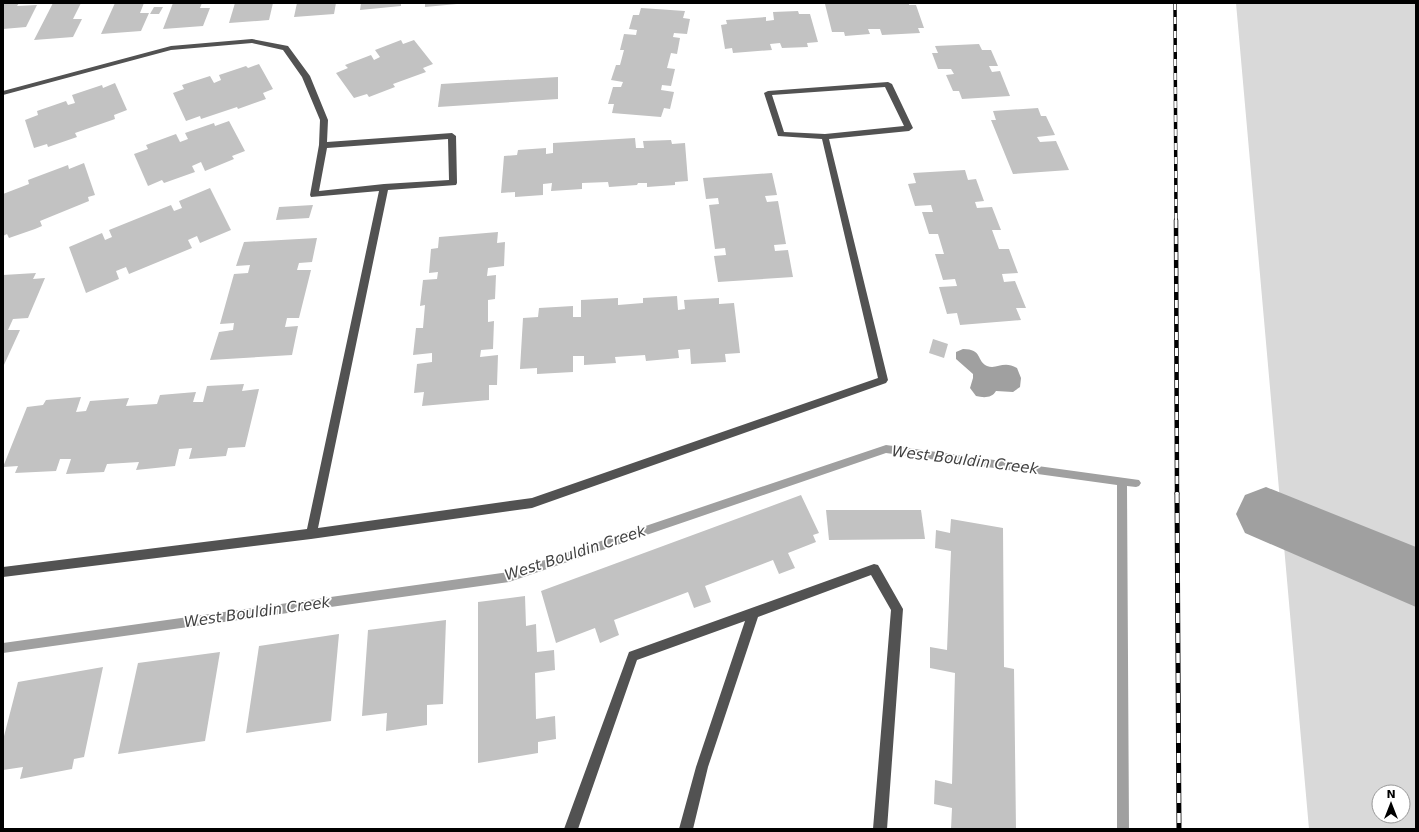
<svg xmlns="http://www.w3.org/2000/svg" width="1419" height="832" font-family="'DejaVu Sans',sans-serif">
<style>
.green{fill:#d9d9d9;fill-rule:evenodd}
.water{fill:#a0a0a0}
.lines{fill:none;stroke-linecap:round;stroke-linejoin:round}
.stream{fill:#a0a0a0;fill-rule:evenodd}
.river{fill:#a0a0a0;fill-rule:evenodd}
.building{fill:#c2c2c2}
.minor{fill:#525252;fill-rule:evenodd}
.rail-far2-casing{stroke:#000;stroke-width:3.5}
.rail-far1-casing{stroke:#000;stroke-width:4.5}
.rail-casing{stroke:#000;stroke-width:5}
.rail-far2{stroke:#fff;stroke-width:2.5;stroke-dasharray:7;stroke-linecap:butt}
.rail-far1{stroke:#fff;stroke-width:3;stroke-dasharray:8;stroke-linecap:butt}
.rail{stroke:#fff;stroke-width:3.5;stroke-dasharray:10;stroke-linecap:butt}
.labels{text-anchor:middle;stroke-width:3.5;stroke-linejoin:round;paint-order:stroke}
.water-label{font-size:15px;font-style:italic;fill:#414141;stroke:#fff}
</style>
<rect width="100%" height="100%" fill="#fff"/>
<path class="green" d="M1236 3H1416V829H1309ZM1379 792H1403V816H1379Z"/>
<path class="water" d="M963 349C983 349 976 361 987 366 997 370 1003 360 1017 368L1021 378 1020 387 1013 392 996 391C992 398 984 398 976 396L970 388 973 378V374L956 359V352Z"/>
<g class="lines">
<path class="stream" d="M886 445 1139 480 1141 483 1139 486 1136 487 1127 486 1129 829H1117V485L886 453 509 582 3 653V643L509 572Z"/>
<path class="river" d="M1266 487 1416 547V607L1245 533 1236 514 1245 495Z"/>
</g>
<g class="building">
<path d="M3 3H19L17 6 37 5 26 27 3 29Z"/>
<path d="M53 3H81L73 19H82L73 37 34 40Z"/>
<path d="M115 3H144L140 13H149L141 31 101 34Z"/>
<path d="M173 3H202L200 8H210L203 26 163 29Z"/>
<path d="M235 3H273L269 20 229 23Z"/>
<path d="M297 3H336L334 14 294 17Z"/>
<path d="M361 3H401V6L360 10Z"/>
<path d="M425 3H457V4L425 7Z"/>
<path d="M836 3H909V5H916L924 28H918L920 33 882 35 880 29H868L870 34 845 36 844 32H832L825 4Z"/>
<path d="M154 7H163L159 14H150Z"/>
<path d="M641 8 685 11 683 18 690 19 687 34 674 33 673 37 680 38 677 54 671 53 667 68 675 69 671 86 662 85 661 90 674 92 670 109 664 108 661 117 612 113 614 104H608L613 87H621L623 82 611 80 616 65H620L624 50H620L624 34 636 35 637 30 629 29 633 15H639Z"/>
<path d="M798 11 799 14H810L818 42 807 43 808 47 782 48 780 43 770 44 772 50 733 53 732 48 725 49 721 25 727 24 726 20 766 17V21L774 20 773 12Z"/>
<path d="M401 40 403 44 414 40 433 64 423 68 426 72 393 84 395 87 369 97 367 94 354 98 336 73 348 68 345 65 371 55 374 60 380 57 375 50Z"/>
<path d="M979 44 982 50H991L998 66H989L992 72 1000 71 1010 96 962 99 959 91H953L946 75 954 74 951 69H938L932 53H938L935 46Z"/>
<path d="M259 64 273 89 263 93 266 99 238 109 237 107 201 119 200 116 186 121 173 93 184 89 182 85 210 76 214 83 221 80 219 75 246 66 248 68Z"/>
<path d="M558 77V99L438 107 441 84Z"/>
<path d="M115 83 127 110 114 115 115 119 75 133 77 137 48 147 47 144 34 148 25 120 38 115 37 111 66 101 68 105 75 103 72 95 102 85 103 88Z"/>
<path d="M1038 108 1041 116H1046L1055 135 1037 137 1040 142 1056 141 1069 170 1013 174 991 120H996L993 111Z"/>
<path d="M229 121 245 151 232 156 234 159 205 171 201 162 192 166 195 172 164 183 162 180 148 186 134 154 148 149 146 145 176 134 180 142 188 139 185 133 214 123 215 126Z"/>
<path d="M635 138 636 148H644L643 141 671 140 672 144 685 143 688 181 675 182V185L647 187V183H638L637 185 609 187 608 182 582 183V189L551 191 552 183 543 184V195L515 197V192L501 193 504 156 517 155 518 150 546 148V154L553 153V143Z"/>
<path d="M84 163 95 195 88 197 89 201 40 221 42 226 35 229 9 238 7 234 3 236V194L29 184 28 180 68 165 69 169Z"/>
<path d="M965 170 968 180 976 179 984 201 975 202 977 208 992 207 1001 230H992L999 249H1009L1018 273 1002 274 1004 282 1015 281 1026 308H1016L1021 320 960 325 957 313 947 314 939 287 957 286 955 279 943 280 935 254H944L938 234H929L922 212H933L931 205 915 206 908 184 916 183 913 173Z"/>
<path d="M772 173 777 195 765 196 767 202 778 201 786 244 774 245 775 251 788 250 793 277 718 282 714 256 726 255 725 248 715 249 709 205 719 204 718 198 706 199 703 178Z"/>
<path d="M210 188 231 230 200 243 197 236 188 240 192 248 129 274 126 267 116 271 119 279 86 293 69 247 102 233 105 240 112 237 109 230 171 205 174 211 182 208 179 201Z"/>
<path d="M313 205 309 218 276 220 279 207Z"/>
<path d="M498 232 497 243 505 242 504 266 488 268 487 276 496 275 495 299 488 300V322L494 321 493 349 481 350 480 357 498 355 497 385H489V400L422 406 424 392 414 393 417 364 432 362V353L413 355 416 328H423L425 305 420 306 423 280 437 279 438 272 429 273 431 249 438 248 439 237Z"/>
<path d="M317 238 312 262 299 263 297 270H311L299 318H287L285 327 298 326 292 355 210 360 219 332 233 330 234 323 220 324 234 274 248 273 250 265 236 266 244 242Z"/>
<path d="M36 273 33 279 45 278 28 318 13 319 8 330H20L3 367V275Z"/>
<path d="M677 296 678 310 685 309 684 300 719 298V304L734 303 740 353 725 354 726 362 691 364 690 349 678 350 679 358 646 361 645 355 615 357 616 363 584 365V356H573V372L537 374V368L520 369 523 318 538 317 539 308 573 306V317H581V300L618 298V305L643 303V298Z"/>
<path d="M933 339 948 344 944 358 929 353Z"/>
<path d="M244 384 242 391 259 389 245 447 228 448 226 456 189 459 192 448 179 449 175 466 136 470 139 462 107 464 104 472 66 474 71 459H60L56 471 15 473 18 466 3 467 27 407 43 405 46 400 81 397 76 412 86 411 90 401 129 398 126 406 157 404 160 395 196 392 193 402H203L207 386Z"/>
<path d="M801 495 819 533 813 535 816 542 788 553 795 568 779 574 773 560 705 586 711 602 694 608 688 592 614 620 619 635 600 643 595 628 556 643 541 591Z"/>
<path d="M826 510H921L925 539 829 540Z"/>
<path d="M951 519 1003 528 1004 667 1014 669 1016 829H951L952 808 934 804 935 780 952 784 955 673 930 668V647L947 650 951 551 935 548 936 530 950 533Z"/>
<path d="M525 596 526 626 536 624 537 652 554 650 555 670 535 673 536 719 555 716 556 739 538 742V753L478 763V602Z"/>
<path d="M446 620 443 704 427 705V725L386 731 387 713 362 716 368 630Z"/>
<path d="M339 634 331 721 246 733 259 646Z"/>
<path d="M220 652 205 741 118 754 138 663Z"/>
<path d="M103 667 84 757 74 759 72 769 20 779 23 767 3 770V740L18 682Z"/>
</g>
<g class="lines">
<g class="minor">
<path d="M252 39 288 46 310 76 328 120 327 142 452 133 456 136 457 183 456 185 388 190 318 528 532 498 878 378 822 139 778 136 764 93 768 91 888 82 892 84 913 128 909 131 829 139 888 380 886 383 532 508 311 539 3 577V567L307 529 379 191 311 197 310 195 319 145 320 120 302 77 283 50 252 43 171 50 3 95V91L171 46ZM885 87 904 126 825 134 784 132 772 95ZM448 139 449 180 384 184 319 191 327 148Z"/>
<path d="M874 564 878 565 903 609 887 829H873L891 610 871 575 758 617 708 767 693 829H679L696 767 745 621 637 660 578 829H564L629 652Z"/>
</g>
<g class="rail-far2-casing">
<path id="rail-far2" d="M1175 3 1176 221"/>
</g>
<g class="rail-far1-casing">
<path id="rail-far1" d="M1176 220 1177 494"/>
</g>
<g class="rail-casing">
<path id="rail" d="M1177 493 1179 829"/>
</g>
<use href="#rail-far2" class="rail-far2"/>
<use href="#rail-far1" class="rail-far1"/>
<use href="#rail" class="rail"/>
</g>
<g class="labels">
<g class="water-label">
<text transform="translate(965 460) rotate(7)" y="5">West Bouldin Creek</text>
<text transform="translate(575 553) rotate(-18)" y="5">West Bouldin Creek</text>
<text transform="translate(257 612) rotate(-8)" y="5">West Bouldin Creek</text>
</g>
</g>
<rect width="1419" height="832" fill="none" stroke="#000000" stroke-width="8"/>
<g transform="translate(1391 804)"><circle r="19" fill="#ffffff" stroke="#999999"/>
<path d="M0-3L7 15L0 10L-7 15Z" fill="#000000"/>
<text y="-6" font-size="11" font-weight="bold" text-anchor="middle" fill="#000000">N</text>
</g>
</svg>
